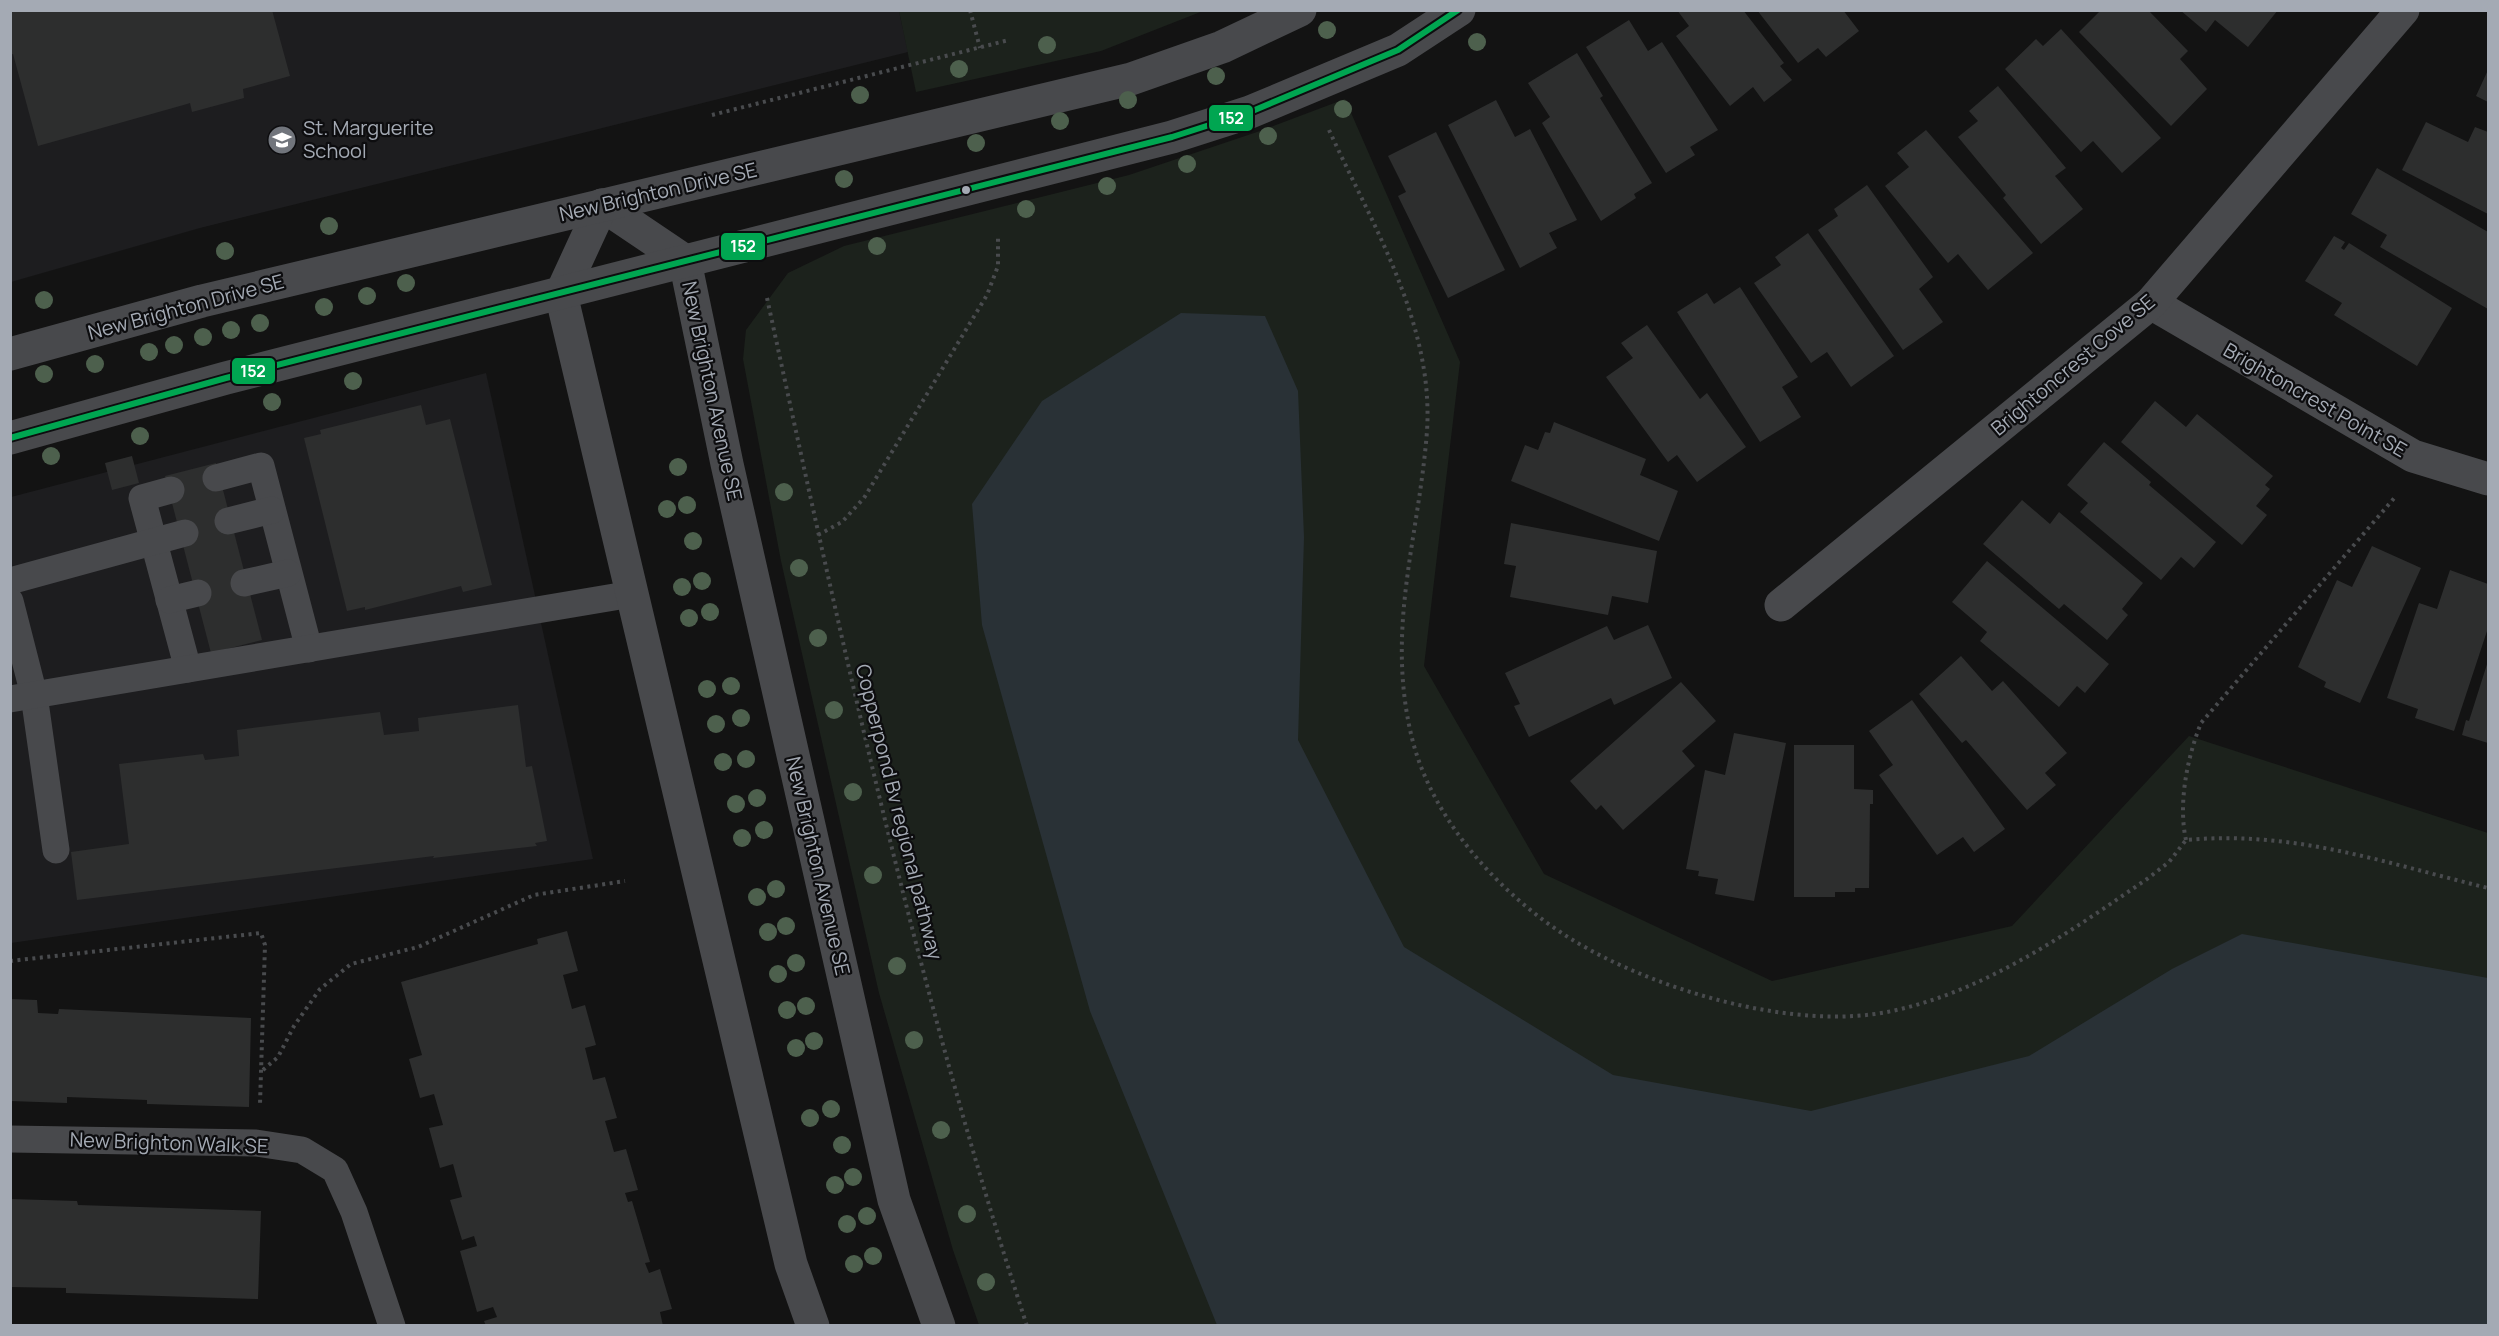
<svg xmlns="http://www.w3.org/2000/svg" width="2499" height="1336" font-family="Manrope,sans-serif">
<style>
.built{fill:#1d1d1f}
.green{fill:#1c221c}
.water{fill:#293136}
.building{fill:#2d2e2e}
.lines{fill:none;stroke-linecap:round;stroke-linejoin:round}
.path{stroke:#494b4e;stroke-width:4;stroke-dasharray:3 4.5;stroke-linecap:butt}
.service{stroke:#48494c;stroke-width:27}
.minor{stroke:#48494c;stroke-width:33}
.tertiary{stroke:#48494c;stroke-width:33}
.bus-1-casing{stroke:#0d0d0f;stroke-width:10}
.bus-1{stroke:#00a651;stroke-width:6}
.tree{fill:#4d604d}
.bus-dot{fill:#a4aab4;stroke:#0d0d0f;stroke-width:2}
.labels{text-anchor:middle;stroke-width:4.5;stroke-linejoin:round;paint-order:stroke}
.poi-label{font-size:20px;fill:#a4aab4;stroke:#0d0d0f;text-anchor:start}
.street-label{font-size:20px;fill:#a4aab4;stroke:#0d0d0f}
.line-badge{stroke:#0d0d0f;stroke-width:2}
.badge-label{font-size:16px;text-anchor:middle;font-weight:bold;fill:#fff}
</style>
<rect width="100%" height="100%" fill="#131313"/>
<g class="built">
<path d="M11 11H899L908 52 200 228 11 282Z"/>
<path d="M486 373 593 859 11 943V497Z"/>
</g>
<g class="green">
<path d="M899 11V10L1203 11 1101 51 916 92Z"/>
<path d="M1345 99 1460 362 1424 666 1544 874 1772 981 2012 926 2189 736 2488 833V1325H979L953 1250 879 993 781 561 743 359 746 330 788 273 844 246 1129 175 1260 131Z"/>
</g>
<path class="water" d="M1181 313 1265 316 1298 391 1304 537 1298 740 1404 947 1613 1075 1811 1111 2029 1056 2172 969 2242 934 2488 978V1325H1217L1090 1011 982 625 972 504 1042 401Z"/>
<g class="building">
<path d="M10 10H272L290 76 243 89 244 98 192 112 190 103 187 104 38 146 13 54 10 55Z"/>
<path d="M1677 10H1743L1784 63 1780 66 1792 80 1764 102 1753 87 1730 106 1676 36 1689 26Z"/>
<path d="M1757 10H1843L1859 31 1826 57 1818 48 1798 63Z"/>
<path d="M2101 10H2148L2188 51 2180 59 2207 89 2171 126 2079 32Z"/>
<path d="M2180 10H2278L2248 47 2215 20 2206 32Z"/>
<path d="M1629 20 1648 51 1662 42 1718 130 1690 147 1695 155 1666 173 1586 47Z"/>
<path d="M2061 29 2161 138 2122 173 2093 141 2081 152 2005 69 2036 39 2043 46Z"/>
<path d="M1577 53 1603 96 1600 98 1652 183 1634 194 1636 198 1601 221 1542 123 1550 117 1528 83Z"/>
<path d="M2488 70V102L2476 96Z"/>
<path d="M1998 86 2066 168 2055 176 2083 209 2041 244 2003 198 2006 195 1958 137 1978 121 1969 111Z"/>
<path d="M1496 100 1515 137 1530 129 1577 220 1549 233 1557 248 1520 268 1448 125Z"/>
<path d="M2426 122 2468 142 2475 127 2488 132V214L2402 170Z"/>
<path d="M1926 130 2033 253 1988 290 1958 254 1948 263 1885 186 1909 167 1897 153Z"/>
<path d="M1436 132 1505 270 1448 298 1398 196 1406 192 1388 156Z"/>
<path d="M2377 168 2488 232V309L2380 247 2387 235 2351 214Z"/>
<path d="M1867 185 1933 277 1919 289 1943 322 1903 350 1818 230 1838 216 1834 209Z"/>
<path d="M1808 233 1894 356 1851 387 1827 352 1811 363 1754 283 1781 265 1775 257Z"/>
<path d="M2334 236 2345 242 2341 248 2344 250 2349 243 2452 308 2417 366 2334 315 2342 303 2305 281Z"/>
<path d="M1740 287 1798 377 1782 387 1801 417 1760 442 1677 312 1707 293 1714 304Z"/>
<path d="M1647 325 1700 399 1707 393 1746 447 1697 482 1677 455 1668 462 1606 377 1633 358 1621 343Z"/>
<path d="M2155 401 2186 427 2197 414 2273 476 2265 485 2270 489 2256 506 2267 515 2242 545 2121 442Z"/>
<path d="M421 405 426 425 450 419 492 585 463 592 461 586 365 610V607L347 611 304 438 321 434 320 430Z"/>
<path d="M1554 422 1646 459 1640 475 1678 491 1659 541 1511 481 1525 445 1538 450 1545 432 1550 433Z"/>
<path d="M2104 442 2151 482 2149 485 2216 542 2194 568 2181 557 2161 580 2080 512 2088 503 2067 485Z"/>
<path d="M132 456 139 483 112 490 105 463Z"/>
<path d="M216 463 262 640 211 653 165 476Z"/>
<path d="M2022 500 2050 524 2059 512 2143 583 2122 609 2128 615 2107 640 2064 604 2059 609 1983 544Z"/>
<path d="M1511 523 1657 551 1648 603 1612 596 1608 615 1510 597 1516 566 1504 564Z"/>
<path d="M2372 546 2421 568 2360 703 2324 687 2326 682 2298 667 2337 580 2352 587Z"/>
<path d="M1987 561 2109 664 2085 693 2077 686 2059 707 1980 641 1987 632 1952 602Z"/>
<path d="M2450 570 2488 584V628L2454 731 2415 718 2418 709 2387 698 2419 603 2437 609Z"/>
<path d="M1648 625 1672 678 1614 705 1611 698 1529 737 1514 706 1520 704 1505 673 1607 626 1614 640Z"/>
<path d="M1961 656 1992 691 2003 681 2067 753 2045 773 2056 785 2027 810 1966 740 1962 743 1919 694Z"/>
<path d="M2488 661V743L2462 735 2466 720 2469 721Z"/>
<path d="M1681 682 1716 721 1682 751 1695 766 1623 830 1601 805 1596 810 1570 781Z"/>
<path d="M1912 700 2005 829 1974 852 1963 837 1937 855 1879 775 1893 765 1869 731Z"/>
<path d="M518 705 526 767 532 766 547 841 535 843 537 846 433 858 434 856 77 900 71 852 129 844 119 764 203 754 205 760 239 756 237 730 380 712 384 735 419 731 418 718Z"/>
<path d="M1734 733 1786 743 1754 901 1715 894 1718 879 1698 876 1699 871 1686 869 1705 770 1725 775Z"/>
<path d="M1794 745H1854V789L1873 790V804H1870L1869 888H1855V892H1835V897H1794Z"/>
<path d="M567 931 578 971 563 975 572 1009 585 1005 596 1045 585 1048 593 1080 605 1077 617 1118 605 1121 614 1152 626 1149 638 1190 625 1193 628 1202 632 1201 650 1262 645 1263 649 1273 660 1269 672 1309 660 1312 663 1326H486L484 1321 497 1317 493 1307 477 1312 460 1251 477 1246 474 1236 462 1240 450 1200 462 1197 453 1164 440 1168 429 1128 443 1125 434 1094 420 1098 409 1059 422 1055 401 982 538 944 537 939Z"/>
<path d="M10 999 37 1000 38 1013 58 1014 59 1009 251 1018 249 1107 147 1104V1100L67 1097V1103L10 1101Z"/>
<path d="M10 1199 77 1201 78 1205 261 1211 258 1299 66 1293V1288L10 1287Z"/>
</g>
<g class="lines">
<g class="path">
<path d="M970 10 980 48"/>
<path d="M712 115 1009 40"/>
<path d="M1329 130C1372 224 1434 324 1427 431 1419 537 1386 626 1411 734 1430 818 1499 894 1571 939 1654 990 1795 1032 1892 1011 1986 991 2068 933 2147 879L2169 862 2186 840C2294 830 2385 863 2488 888"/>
<path d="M767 298C842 644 917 989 1027 1326"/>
<path d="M818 535 842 522 864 498 987 295 998 266V236"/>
<path d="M2186 840C2178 804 2187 758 2201 723L2396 496"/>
<path d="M10 961 261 933 265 945 260 1104"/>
<path d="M263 1070 278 1057 294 1026 320 989 351 964 418 947 534 895 625 881"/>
</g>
<g class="service">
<path d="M216 478 261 466 309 649"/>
<path d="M171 490 142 498 188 669"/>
<path d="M228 521 272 510"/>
<path d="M10 581 185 533"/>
<path d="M244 583 288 573"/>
<path d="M169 600 198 593"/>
<path d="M10 601 34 695 56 850"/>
<path d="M10 699 632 594"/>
<path d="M10 1139 256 1143 302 1150 335 1170 354 1212 392 1326"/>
</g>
<g class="minor">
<path d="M2151 303 2413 456 2488 479"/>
<path d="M1781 605 2151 303 2403 10"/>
</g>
<g class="tertiary">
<path d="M602 205 685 261 727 464 894 1200 939 1326"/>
<path d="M602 205 561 294 791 1264 813 1326"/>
<path d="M10 354 202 301 1131 79 1222 47 1300 10"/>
<path d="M10 438 226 378 1172 137 1250 112 1398 50 1459 10"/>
</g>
<g class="bus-1-casing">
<path id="bus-1" d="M10 438 226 378 1172 137 1250 112 1398 50 1458 10"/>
</g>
<use href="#bus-1" class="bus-1"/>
</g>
<g class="tree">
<circle cx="1327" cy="30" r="9"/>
<circle cx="1477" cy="42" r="9"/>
<circle cx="1047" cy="45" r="9"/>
<circle cx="959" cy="69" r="9"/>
<circle cx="1216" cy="76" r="9"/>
<circle cx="860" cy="95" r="9"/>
<circle cx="1128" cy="100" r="9"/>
<circle cx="1343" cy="109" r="9"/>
<circle cx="1060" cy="121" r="9"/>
<circle cx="1268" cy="136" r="9"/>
<circle cx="976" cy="143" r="9"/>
<circle cx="1187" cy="164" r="9"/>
<circle cx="844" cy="179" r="9"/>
<circle cx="1107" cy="186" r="9"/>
<circle cx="1026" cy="209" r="9"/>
<circle cx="329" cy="226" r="9"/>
<circle cx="877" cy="246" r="9"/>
<circle cx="225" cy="251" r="9"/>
<circle cx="406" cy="283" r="9"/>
<circle cx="367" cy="296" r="9"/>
<circle cx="44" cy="300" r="9"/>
<circle cx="324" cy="307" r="9"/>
<circle cx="260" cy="323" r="9"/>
<circle cx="231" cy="330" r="9"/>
<circle cx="203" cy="337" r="9"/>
<circle cx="174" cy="345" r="9"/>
<circle cx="149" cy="352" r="9"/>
<circle cx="95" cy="364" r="9"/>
<circle cx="44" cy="374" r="9"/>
<circle cx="353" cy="381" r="9"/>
<circle cx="272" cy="402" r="9"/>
<circle cx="140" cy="436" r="9"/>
<circle cx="51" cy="456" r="9"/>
<circle cx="678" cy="467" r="9"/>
<circle cx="784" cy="492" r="9"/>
<circle cx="687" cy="505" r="9"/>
<circle cx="667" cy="509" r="9"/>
<circle cx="693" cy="541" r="9"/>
<circle cx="799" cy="568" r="9"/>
<circle cx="702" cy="581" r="9"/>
<circle cx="682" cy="587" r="9"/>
<circle cx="710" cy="612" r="9"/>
<circle cx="689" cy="618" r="9"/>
<circle cx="818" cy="638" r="9"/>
<circle cx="731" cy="686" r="9"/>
<circle cx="707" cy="689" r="9"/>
<circle cx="834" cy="710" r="9"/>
<circle cx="741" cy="718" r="9"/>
<circle cx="716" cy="724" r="9"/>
<circle cx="746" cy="759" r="9"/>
<circle cx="723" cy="762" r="9"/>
<circle cx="853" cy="792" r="9"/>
<circle cx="757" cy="798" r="9"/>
<circle cx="736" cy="804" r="9"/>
<circle cx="764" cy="830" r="9"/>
<circle cx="742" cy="838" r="9"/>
<circle cx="873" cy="875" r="9"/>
<circle cx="776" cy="889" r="9"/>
<circle cx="757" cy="897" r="9"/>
<circle cx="786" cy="926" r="9"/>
<circle cx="768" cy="932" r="9"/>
<circle cx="796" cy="963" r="9"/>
<circle cx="897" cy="966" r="9"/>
<circle cx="778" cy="974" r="9"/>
<circle cx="806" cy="1006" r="9"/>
<circle cx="787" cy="1010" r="9"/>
<circle cx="914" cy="1040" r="9"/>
<circle cx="814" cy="1041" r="9"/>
<circle cx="796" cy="1048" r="9"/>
<circle cx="831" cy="1109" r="9"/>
<circle cx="810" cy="1118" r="9"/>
<circle cx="941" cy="1130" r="9"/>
<circle cx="842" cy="1145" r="9"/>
<circle cx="853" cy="1177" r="9"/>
<circle cx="835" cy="1185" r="9"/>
<circle cx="967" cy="1214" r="9"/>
<circle cx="867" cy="1216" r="9"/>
<circle cx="847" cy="1224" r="9"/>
<circle cx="873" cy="1256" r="9"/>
<circle cx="854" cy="1264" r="9"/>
<circle cx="986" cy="1282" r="9"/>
</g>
<defs>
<g id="school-disc" transform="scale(1.5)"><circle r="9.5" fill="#71757c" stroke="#0d0d0f"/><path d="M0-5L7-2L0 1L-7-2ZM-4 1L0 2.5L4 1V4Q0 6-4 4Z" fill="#fff"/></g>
</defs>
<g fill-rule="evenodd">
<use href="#school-disc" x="282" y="140"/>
</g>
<circle class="bus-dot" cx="966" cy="190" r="5"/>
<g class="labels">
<g class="poi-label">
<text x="303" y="135">St. Marguerite<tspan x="303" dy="23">School</tspan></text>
</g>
<g class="street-label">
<text transform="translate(658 192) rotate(-13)" y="7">New Brighton Drive SE</text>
<text transform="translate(186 307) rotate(-15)" y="7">New Brighton Drive SE</text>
<text transform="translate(2073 365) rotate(-40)" y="7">Brightoncrest Cove SE</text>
<text transform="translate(712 391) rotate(78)" y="7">New Brighton Avenue SE</text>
<text transform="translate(2315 400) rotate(30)" y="7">Brightoncrest Point SE</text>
<text transform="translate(899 812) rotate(76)" y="7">Copperpond Bv regional pathway</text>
<text transform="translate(818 866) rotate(77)" y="7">New Brighton Avenue SE</text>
<text transform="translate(169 1143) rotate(2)" y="7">New Brighton Walk SE</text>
</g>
</g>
<g class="line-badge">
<rect x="1208" y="104" width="46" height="28" rx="6" fill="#00a651"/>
<rect x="720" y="232" width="46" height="29" rx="6" fill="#00a651"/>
<rect x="231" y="357" width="45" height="28" rx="6" fill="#00a651"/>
</g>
<g class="badge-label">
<text x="1231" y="124">152</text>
<text x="743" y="252">152</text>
<text x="253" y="377">152</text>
</g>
<rect width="2499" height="1336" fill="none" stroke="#a4aab4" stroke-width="24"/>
</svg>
